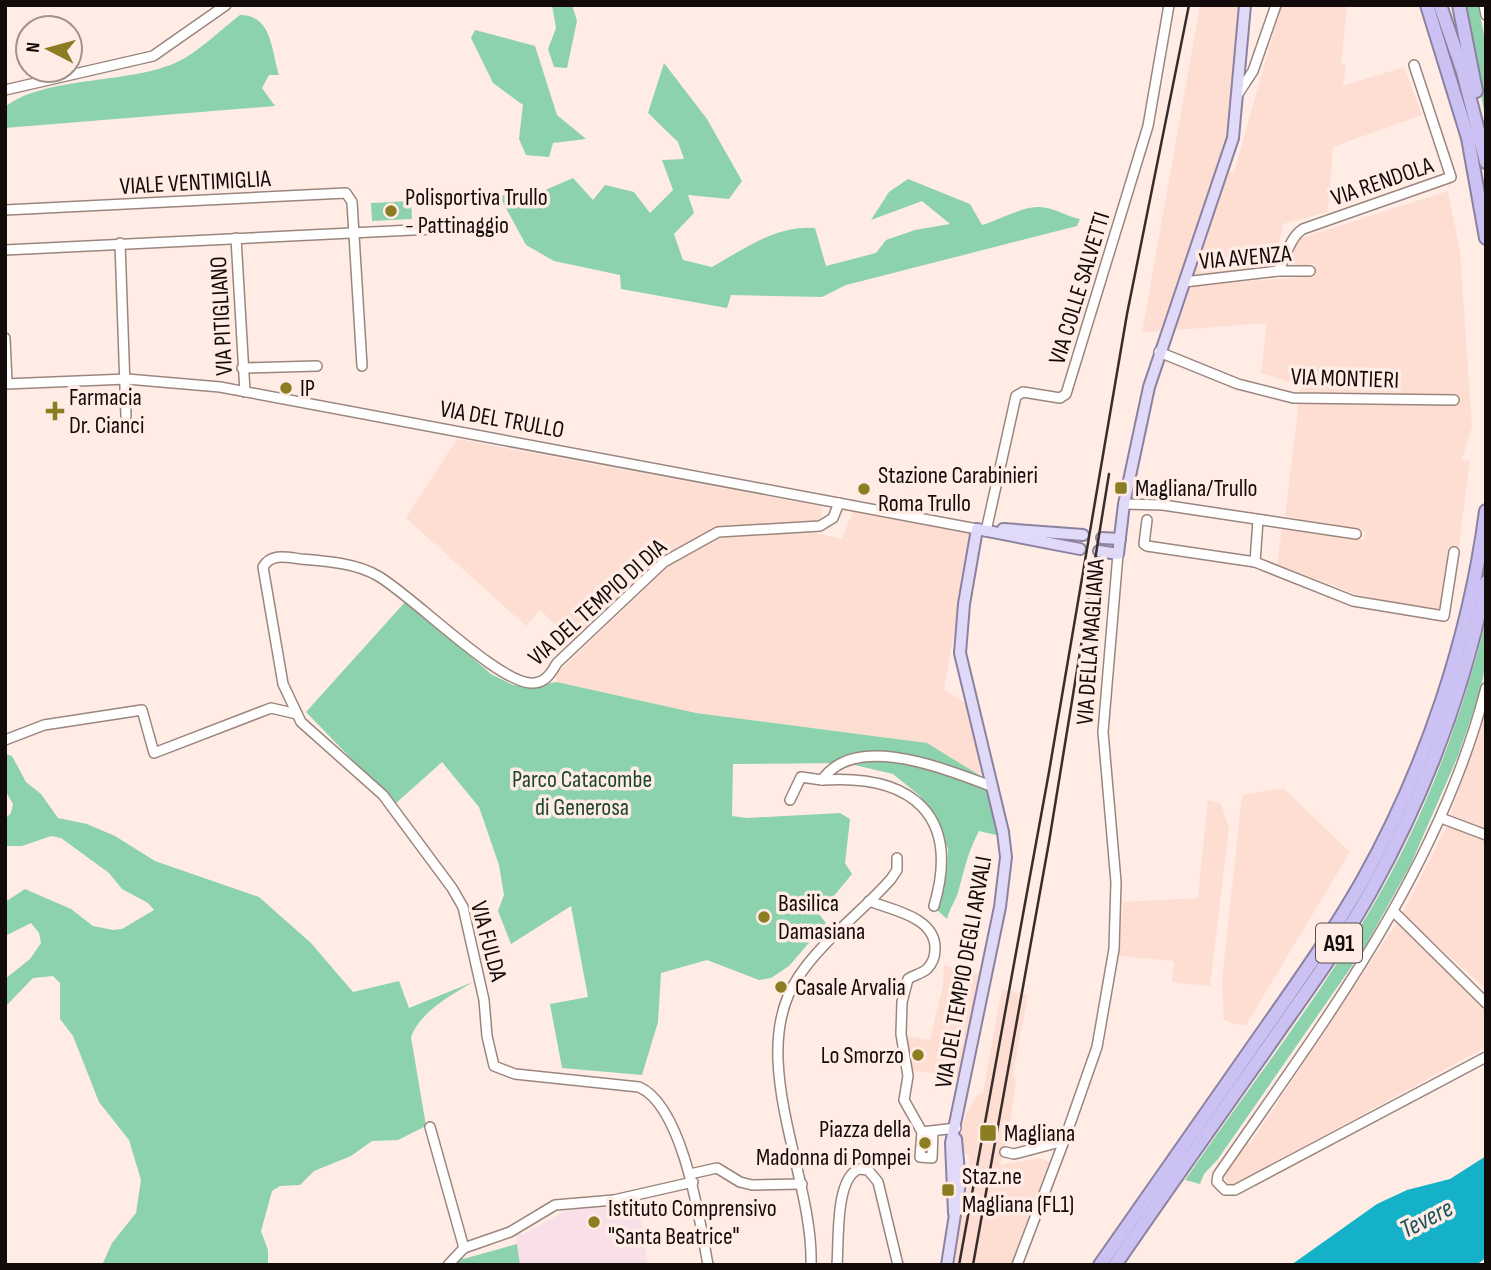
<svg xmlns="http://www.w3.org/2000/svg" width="1491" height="1270" font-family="'Sofia Sans Condensed',sans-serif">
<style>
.built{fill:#feded3}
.education{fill:#f8dfe8}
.green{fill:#8cd2ac}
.water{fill:#14b1c9}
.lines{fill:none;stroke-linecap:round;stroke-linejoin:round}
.minor-casing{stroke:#9b867e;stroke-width:12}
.major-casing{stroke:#8b82a1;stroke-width:14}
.highway-casing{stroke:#8b82a1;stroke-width:16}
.minor{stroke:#fff;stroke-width:9}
.major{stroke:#e0daf8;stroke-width:10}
.highway{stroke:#cbc2f3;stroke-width:12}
.rail{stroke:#372d2a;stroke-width:2.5}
.poi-dot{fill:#8c7c22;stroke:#ffece5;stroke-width:2.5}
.labels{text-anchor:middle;stroke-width:7;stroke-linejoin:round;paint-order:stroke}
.shield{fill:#ffece5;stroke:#5a4e4b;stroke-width:2}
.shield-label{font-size:23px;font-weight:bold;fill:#130b09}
.street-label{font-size:24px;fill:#130b09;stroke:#ffece5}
.poi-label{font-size:24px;fill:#130b09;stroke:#ffece5;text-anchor:start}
.park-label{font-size:24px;fill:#1c4632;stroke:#ffece5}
.water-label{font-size:26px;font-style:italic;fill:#1b535d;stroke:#ffece5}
</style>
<rect width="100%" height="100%" fill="#ffece5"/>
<g class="built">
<path d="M1200 5H1239L1226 142 1160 331 1142 333Z"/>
<path d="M1281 5H1347L1341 63 1346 65 1343 86 1404 67 1422 115 1333 147 1328 212 1283 224 1275 261 1271 266 1193 279 1229 172 1234 173Z"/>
<path d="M1448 191 1460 251 1472 427 1462 460 1470 461 1450 614 1355 594 1277 564 1282 528 1364 540 1365 532 1285 516 1301 386 1261 373 1267 323 1175 330 1189 286 1315 276V264L1292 267 1295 240Z"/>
<path d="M457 439 820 506 822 511 820 522 716 530 664 558 574 642 540 610 526 626 406 518Z"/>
<path d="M853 511 971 534 944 689 965 703 984 778 927 743 696 713 557 682 555 675 670 565 722 537 797 529 842 539Z"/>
<path d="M1486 712V989L1402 914 1445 830Z"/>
<path d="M1283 788 1350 852 1246 1025 1235 1024 1224 1020 1222 980 1242 795Z"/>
<path d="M1208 800 1221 804 1229 828 1210 986 1172 982 1174 961 1119 956 1123 902 1198 898Z"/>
<path d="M1397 922 1486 1010V1047L1230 1187 1224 1176 1245 1142 1250 1144Z"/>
<path d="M944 965 982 975 959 1078 912 1070 905 1036 930 1040 943 985Z"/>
<path d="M1002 989 1028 995 1013 1074 1016 1080 1011 1118 1000 1165 1039 1158 1050 1162 1012 1265H953L969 1174V1156L960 1150 959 1134 967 1112 976 1096 983 1093Z"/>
</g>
<path class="education" d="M638 1200 648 1265H520L516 1235 525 1233 567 1210Z"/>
<g class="green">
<path d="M552 5H572L577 21 567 68 554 67 548 49 556 28Z"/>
<path d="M1463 5H1478L1486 45V120Z"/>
<path d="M240 15C272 15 271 49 279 75H269L262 88 275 106 5 128V107C44 76 128 84 175 63 198 53 220 30 240 15Z"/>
<path d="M475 30 535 46 557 115 586 139 553 143 549 157 526 155 519 139 523 105 493 83 471 38Z"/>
<path d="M664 63 707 119 742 181 729 199 688 195 694 213 674 234 683 260 712 267C744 249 776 225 815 228L826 266 876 253 886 240 915 230 950 224 922 201 871 220 889 192 908 179 970 204 982 225C999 220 1019 208 1037 207 1052 206 1065 216 1080 219L1077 226 846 285 822 297 731 295 727 308 621 289 620 275 554 261 526 245 500 197 513 190 534 195 573 178 593 200 605 185 634 192 650 213 673 190 662 160 684 159 678 142 648 113Z"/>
<path d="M411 201 412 219 372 221 371 203Z"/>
<path d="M406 601 491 674 513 685 526 687 557 682 696 713 927 743 984 778 1000 836 979 831C967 855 966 864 959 889 957 899 950 907 947 919L936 909 947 871 948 850 939 822 919 795 893 774 846 763 733 764 732 816 747 818 840 813 850 819 845 863 852 874 819 914 826 923 789 966 771 978 759 980 707 960 661 973 658 1022 642 1075 562 1068 550 1004 588 997 571 906 511 944 498 911 504 895 499 865 479 807 442 762 395 804 306 712Z"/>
<path d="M1486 620V665L1478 698 1458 756 1410 866 1363 950 1218 1159 1204 1174 1200 1184 1185 1180C1247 1090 1315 1003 1371 909 1424 819 1461 721 1486 620Z"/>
<path d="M5 754 12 756 26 782 41 794 58 818 87 824 115 836 155 861 259 897 311 943 353 992 399 981 409 1008 473 982C451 995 420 1012 411 1037L426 1126 398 1140 372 1141 351 1156 314 1171 300 1185 280 1186 272 1191 261 1231 268 1250V1265H102L112 1243 136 1213 141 1180 129 1140 99 1102 73 1036 60 1019V983L53 976 33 978 5 1007V979L30 959 41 943 39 933 31 923 5 936V902L25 889 71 909 93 926 113 930 122 929 154 910 148 903 122 889 109 873 61 838 51 836 22 846H5V819L11 813 13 804 5 790Z"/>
<path d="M517 1244 520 1265H451L462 1256 463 1259Z"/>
</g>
<path class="water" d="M1486 1156V1258L1476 1265H1291L1377 1204 1407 1190 1450 1179Z"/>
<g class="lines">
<g class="minor-casing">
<g id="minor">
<path d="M1484 5 1486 15"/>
<path d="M5 90 153 56 226 5"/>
<path d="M1238 94 1253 71 1276 5"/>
<path d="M5 210 346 193 352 202 362 366"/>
<path d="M236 238 245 392"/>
<path d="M120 243 126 416"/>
<path d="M5 250 494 226"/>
<path d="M1278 271C1286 258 1289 238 1303 229L1451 177 1414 65"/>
<path d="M1184 282 1278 271H1310"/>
<path d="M5 338 7 383"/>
<path d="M1159 352 1238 384 1293 398 1454 400"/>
<path d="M242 368 317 366"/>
<path d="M5 384 127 379 220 387 977 529"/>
<path d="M1124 504 1163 505 1356 534"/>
<path d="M1147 520 1144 544 1147 546 1255 562"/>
<path d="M1258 520 1255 562 1353 601 1444 616 1454 552"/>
<path d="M986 531 1016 396 1023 392 1060 398 1066 394 1148 126 1169 5"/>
<path d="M1486 688C1438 873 1325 1020 1218 1175L1217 1182 1225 1190H1235L1486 1057"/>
<path d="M5 740 44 725 142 710 154 753 271 708 297 714"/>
<path d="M790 800 801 777 822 780"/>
<path d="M1441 818 1486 835"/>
<path d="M869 901C892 910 936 917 935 949 935 956 932 964 927 969 921 974 914 975 908 979L902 1002 901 1034 908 1076 904 1100 922 1132"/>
<path d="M934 906C961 814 911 774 822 780 856 731 947 770 991 786"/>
<path d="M1395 913 1486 1003"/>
<path d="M430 1127 464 1248"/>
<path d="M933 1132 932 1158 920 1157 922 1132 956 1128"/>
<path d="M1005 1152 1014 1154 1064 1141 1097 1047 1114 949 1116 882 1103 732 1118 554"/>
<path d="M690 1174 717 1168 740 1182 752 1185 802 1184"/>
<path d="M448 1265 464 1248 510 1232 555 1205 614 1200 693 1182"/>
<path d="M708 1265C700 1221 683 1106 639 1087L515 1074 494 1066 487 1036 484 1000 463 907 452 888 383 795 301 722 283 684 263 567C271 553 286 557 301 559 326 561 356 563 378 576 413 596 502 687 534 683 546 682 551 673 557 663L664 562 718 532 820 526 833 518 839 503"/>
<path d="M811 1265C814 1176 744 1055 799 976 824 939 862 912 891 879L897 870V858"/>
<path d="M837 1265C839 1241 835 1178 859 1169L868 1170 878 1182 898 1265"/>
<path d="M1017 1265 1064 1141"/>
</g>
</g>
<g class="major-casing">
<g id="major">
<path d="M1003 529 1083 535"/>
<path d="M1102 538 1120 539"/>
<path d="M1099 551 1118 554 1124 504 1149 387 1233 138 1245 5"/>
<path d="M954 1213 951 1143 1000 907 1006 857 1003 832 960 653 964 604 977 529 1080 549"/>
<path d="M947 1265 960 1183 956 1139"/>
</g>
</g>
<g class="highway-casing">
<g id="highway">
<path d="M1427 5 1468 138 1486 238"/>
<path d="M1440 5 1463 72 1486 162"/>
<path d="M1459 5 1476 91"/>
<path d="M1100 1265C1149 1194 1199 1123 1249 1052 1288 996 1329 940 1363 880 1426 767 1469 640 1486 511"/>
<path d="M1115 1265C1165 1192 1216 1120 1267 1048 1303 996 1341 945 1372 889 1425 793 1464 690 1486 582"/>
</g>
</g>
<use href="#minor" class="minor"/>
<use href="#major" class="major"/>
<use href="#highway" class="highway"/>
<g class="rail">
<path d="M959 1265 1049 772 1127 314 1189 5"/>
<path d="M973 1265 1049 842 1109 474"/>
</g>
</g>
<g class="poi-dot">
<circle cx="391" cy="211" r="7"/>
<circle cx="286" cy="388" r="7"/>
<path d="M51.5 400.5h7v7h7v7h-7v7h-7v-7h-7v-7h7z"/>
<rect x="1114" y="481" width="14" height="14" rx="3.5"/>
<circle cx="864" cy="489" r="7"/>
<circle cx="764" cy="917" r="7"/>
<circle cx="781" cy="987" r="7"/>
<circle cx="918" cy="1055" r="7"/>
<rect x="979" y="1124" width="18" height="18" rx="3.5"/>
<circle cx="925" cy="1143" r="7"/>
<rect x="941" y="1183" width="14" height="14" rx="3.5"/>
<circle cx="594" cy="1222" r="7"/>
</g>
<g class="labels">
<rect class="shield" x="1316" y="923.5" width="46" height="39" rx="5"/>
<g class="shield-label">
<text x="1339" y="951">A91</text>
</g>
<g class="street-label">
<text transform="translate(1382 181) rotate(-19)" y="8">VIA RENDOLA</text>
<text transform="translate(195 182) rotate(-3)" y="8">VIALE VENTIMIGLIA</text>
<text transform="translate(1245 257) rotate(-5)" y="8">VIA AVENZA</text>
<text transform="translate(1079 288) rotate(-73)" y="8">VIA COLLE SALVETTI</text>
<text transform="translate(221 316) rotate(-93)" y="8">VIA PITIGLIANO</text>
<text transform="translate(1345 378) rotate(2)" y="8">VIA MONTIERI</text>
<text transform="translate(502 419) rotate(10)" y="8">VIA DEL TRULLO</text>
<text transform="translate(597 602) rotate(-42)" y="8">VIA DEL TEMPIO DI DIA</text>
<text transform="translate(1090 642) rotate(-86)" y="8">VIA DELLA MAGLIANA</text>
<text transform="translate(489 941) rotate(75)" y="8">VIA FULDA</text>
<text transform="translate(963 972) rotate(-80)" y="8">VIA DEL TEMPIO DEGLI ARVALI</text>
</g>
<g class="poi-label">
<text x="405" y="205">Polisportiva Trullo<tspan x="405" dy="28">- Pattinaggio</tspan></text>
<text x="300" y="396">IP</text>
<text x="69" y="405">Farmacia<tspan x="69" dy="28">Dr. Cianci</tspan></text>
<text x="878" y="483">Stazione Carabinieri<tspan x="878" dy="28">Roma Trullo</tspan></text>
<text x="1135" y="496">Magliana/Trullo</text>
<text x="778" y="911">Basilica<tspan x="778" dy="28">Damasiana</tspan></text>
<text x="795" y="995">Casale Arvalia</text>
<text x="904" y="1063" text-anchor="end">Lo Smorzo</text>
<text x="911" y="1137" text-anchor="end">Piazza della<tspan x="911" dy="28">Madonna di Pompei</tspan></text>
<text x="1004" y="1141">Magliana</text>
<text x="962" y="1184">Staz.ne<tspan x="962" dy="28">Magliana (FL1)</tspan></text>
<text x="608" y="1216">Istituto Comprensivo<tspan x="608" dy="28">"Santa Beatrice"</tspan></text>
</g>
<g class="park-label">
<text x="582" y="787">Parco Catacombe<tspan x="582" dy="28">di Generosa</tspan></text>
</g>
<g class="water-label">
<text transform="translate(1426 1218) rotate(-27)" y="9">Tevere</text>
</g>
</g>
<rect width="1491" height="1270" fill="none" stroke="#130b09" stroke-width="14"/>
<g transform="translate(49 49) rotate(276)"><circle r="33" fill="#ffece5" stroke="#a1928d" stroke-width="2"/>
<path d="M0-5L12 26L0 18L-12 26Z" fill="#8c7c22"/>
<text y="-10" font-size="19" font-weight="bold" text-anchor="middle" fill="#130b09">N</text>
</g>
</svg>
